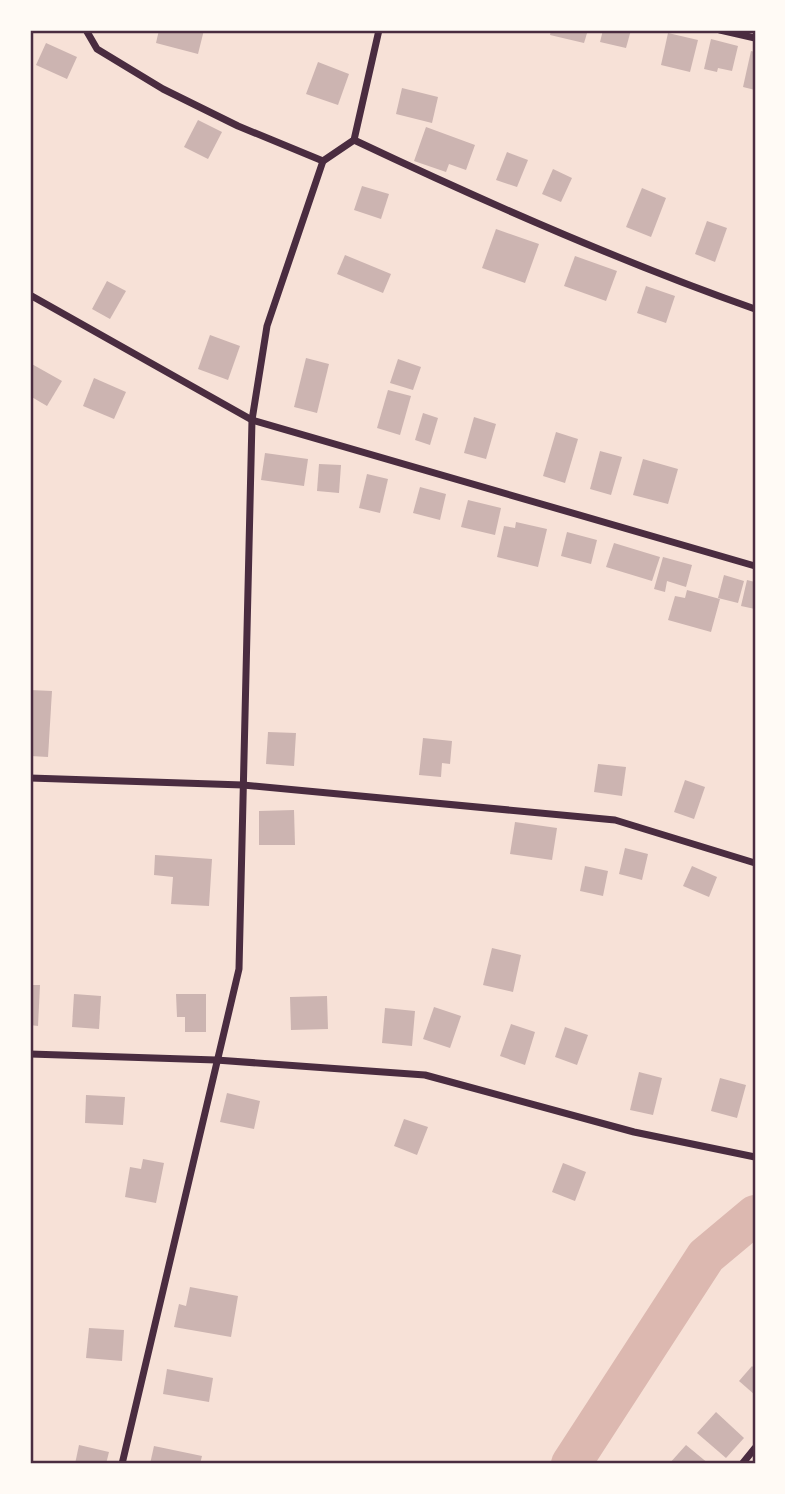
<svg xmlns="http://www.w3.org/2000/svg" width="785" height="1494" font-family="Commissioner,sans-serif">
<style>
.lines{fill:none;stroke-linecap:round;stroke-linejoin:round}
.river{stroke:#dcb8b0;stroke-width:40}
.building{fill:#ccb4b1}
.minor{stroke:#4a2c40;stroke-width:7}
.neatline{fill:none;stroke:#4a2c40;stroke-width:2.5}
</style>
<rect width="100%" height="100%" fill="#f7e1d7"/>
<g class="lines">
<path class="river" d="M571 1464 706 1256 755 1215"/>
</g>
<g class="building">
<path d="M159 30H204L198 54 156 43Z"/>
<path d="M551 30H588L584 43 550 35Z"/>
<path d="M603 30H631L626 48 600 42Z"/>
<path d="M668 33 698 40 690 72 661 65Z"/>
<path d="M711 39 738 46 732 71 718 68 717 72 704 69Z"/>
<path d="M46 43 77 57 67 79 36 65Z"/>
<path d="M751 51 755 52V90L743 87Z"/>
<path d="M318 62 349 74 338 105 306 94Z"/>
<path d="M402 88 438 97 432 123 396 114Z"/>
<path d="M198 120 222 132 208 159 184 147Z"/>
<path d="M426 127 475 145 466 170 449 164 446 172 414 161Z"/>
<path d="M507 152 528 160 517 187 496 180Z"/>
<path d="M553 169 572 178 561 202 542 194Z"/>
<path d="M362 186 389 194 381 219 354 210Z"/>
<path d="M642 188 666 198 651 237 626 227Z"/>
<path d="M707 221 727 228 715 262 695 254Z"/>
<path d="M496 229 539 244 525 283 482 268Z"/>
<path d="M345 255 391 274 383 293 337 274Z"/>
<path d="M575 256 617 271 606 301 564 286Z"/>
<path d="M107 281 126 291 110 319 92 309Z"/>
<path d="M646 286 675 296 666 323 637 313Z"/>
<path d="M210 335 240 346 228 380 198 369Z"/>
<path d="M306 358 329 364 317 413 294 407Z"/>
<path d="M398 359 421 367 413 390 390 383Z"/>
<path d="M30 363 62 381 47 406 30 396Z"/>
<path d="M94 378 126 392 114 419 83 406Z"/>
<path d="M388 390 411 396 400 435 377 428Z"/>
<path d="M423 413 438 418 430 445 415 440Z"/>
<path d="M474 417 496 424 486 459 464 453Z"/>
<path d="M556 432 578 439 565 483 543 476Z"/>
<path d="M600 451 622 457 611 495 590 489Z"/>
<path d="M265 453 308 459 304 486 261 480Z"/>
<path d="M643 459 678 469 668 504 633 495Z"/>
<path d="M319 464 341 465 339 493 317 491Z"/>
<path d="M367 474 388 479 380 513 359 508Z"/>
<path d="M420 487 446 494 440 520 413 513Z"/>
<path d="M468 500 501 508 495 535 461 527Z"/>
<path d="M516 522 547 529 538 567 497 557 504 526 515 528Z"/>
<path d="M567 532 597 540 591 564 561 556Z"/>
<path d="M614 543 660 557 652 581 606 567Z"/>
<path d="M663 557 692 565 686 587 667 581 665 592 654 589Z"/>
<path d="M724 575 744 581 738 603 718 598Z"/>
<path d="M747 580 755 582V609L741 606Z"/>
<path d="M687 590 720 599 711 632 668 620 675 596 685 598Z"/>
<path d="M30 690 52 691 48 757 30 756Z"/>
<path d="M268 732 296 733 294 766 266 764Z"/>
<path d="M423 738 452 741 450 764 442 763 441 777 419 775Z"/>
<path d="M598 764 626 767 622 796 594 792Z"/>
<path d="M685 780 705 787 694 819 674 812Z"/>
<path d="M294 810 295 845H259V811Z"/>
<path d="M515 822 557 828 552 860 510 854Z"/>
<path d="M625 848 648 854 642 880 619 874Z"/>
<path d="M155 855 212 859 209 906 171 904 173 877 154 875Z"/>
<path d="M585 866 608 871 603 896 580 891Z"/>
<path d="M692 866 717 877 709 897 683 886Z"/>
<path d="M492 948 521 955 513 992 483 985Z"/>
<path d="M30 985H40L38 1026 30 1025Z"/>
<path d="M74 994 101 996 99 1029 72 1027Z"/>
<path d="M176 994H206V1032H185V1017H177Z"/>
<path d="M327 996 328 1029 291 1030 290 997Z"/>
<path d="M434 1007 461 1016 450 1048 423 1039Z"/>
<path d="M385 1008 415 1011 412 1046 382 1043Z"/>
<path d="M511 1024 535 1032 525 1065 500 1056Z"/>
<path d="M565 1027 588 1035 577 1065 555 1057Z"/>
<path d="M639 1072 662 1078 653 1115 630 1110Z"/>
<path d="M720 1078 746 1085 737 1118 711 1111Z"/>
<path d="M227 1093 260 1101 254 1129 220 1122Z"/>
<path d="M86 1095 125 1097 123 1125 85 1123Z"/>
<path d="M404 1119 428 1127 417 1155 394 1146Z"/>
<path d="M143 1159 164 1163 156 1203 125 1197 130 1167 141 1169Z"/>
<path d="M563 1163 586 1172 575 1201 552 1192Z"/>
<path d="M190 1287 238 1296 231 1337 174 1327 179 1304 186 1306Z"/>
<path d="M89 1328 124 1330 122 1361 86 1358Z"/>
<path d="M752 1366 755 1369V1395L739 1381Z"/>
<path d="M167 1369 213 1378 209 1402 163 1394Z"/>
<path d="M716 1412 744 1438 726 1458 697 1433Z"/>
<path d="M79 1445 109 1452 106 1464H75Z"/>
<path d="M686 1445 709 1464H669Z"/>
<path d="M154 1446 202 1456 200 1464H150Z"/>
</g>
<g class="lines">
<g class="minor">
<path d="M86 30 97 49 163 89 238 126 323 161"/>
<path d="M720 30 755 38"/>
<path d="M354 140C485 202 618 261 755 309"/>
<path d="M30 295 252 420 755 566"/>
<path d="M30 778 243 785 615 820 755 863"/>
<path d="M30 1054 216 1060 425 1075 634 1132 755 1157"/>
<path d="M122 1464 239 969 252 420 267 326 323 161 354 140 379 30"/>
<path d="M742 1464 755 1448"/>
</g>
</g>
<rect width="785" height="1494" fill="none" stroke="#fffaf5" stroke-width="63"/>
<rect x="32" y="32" width="722" height="1430" class="neatline"/>
</svg>
